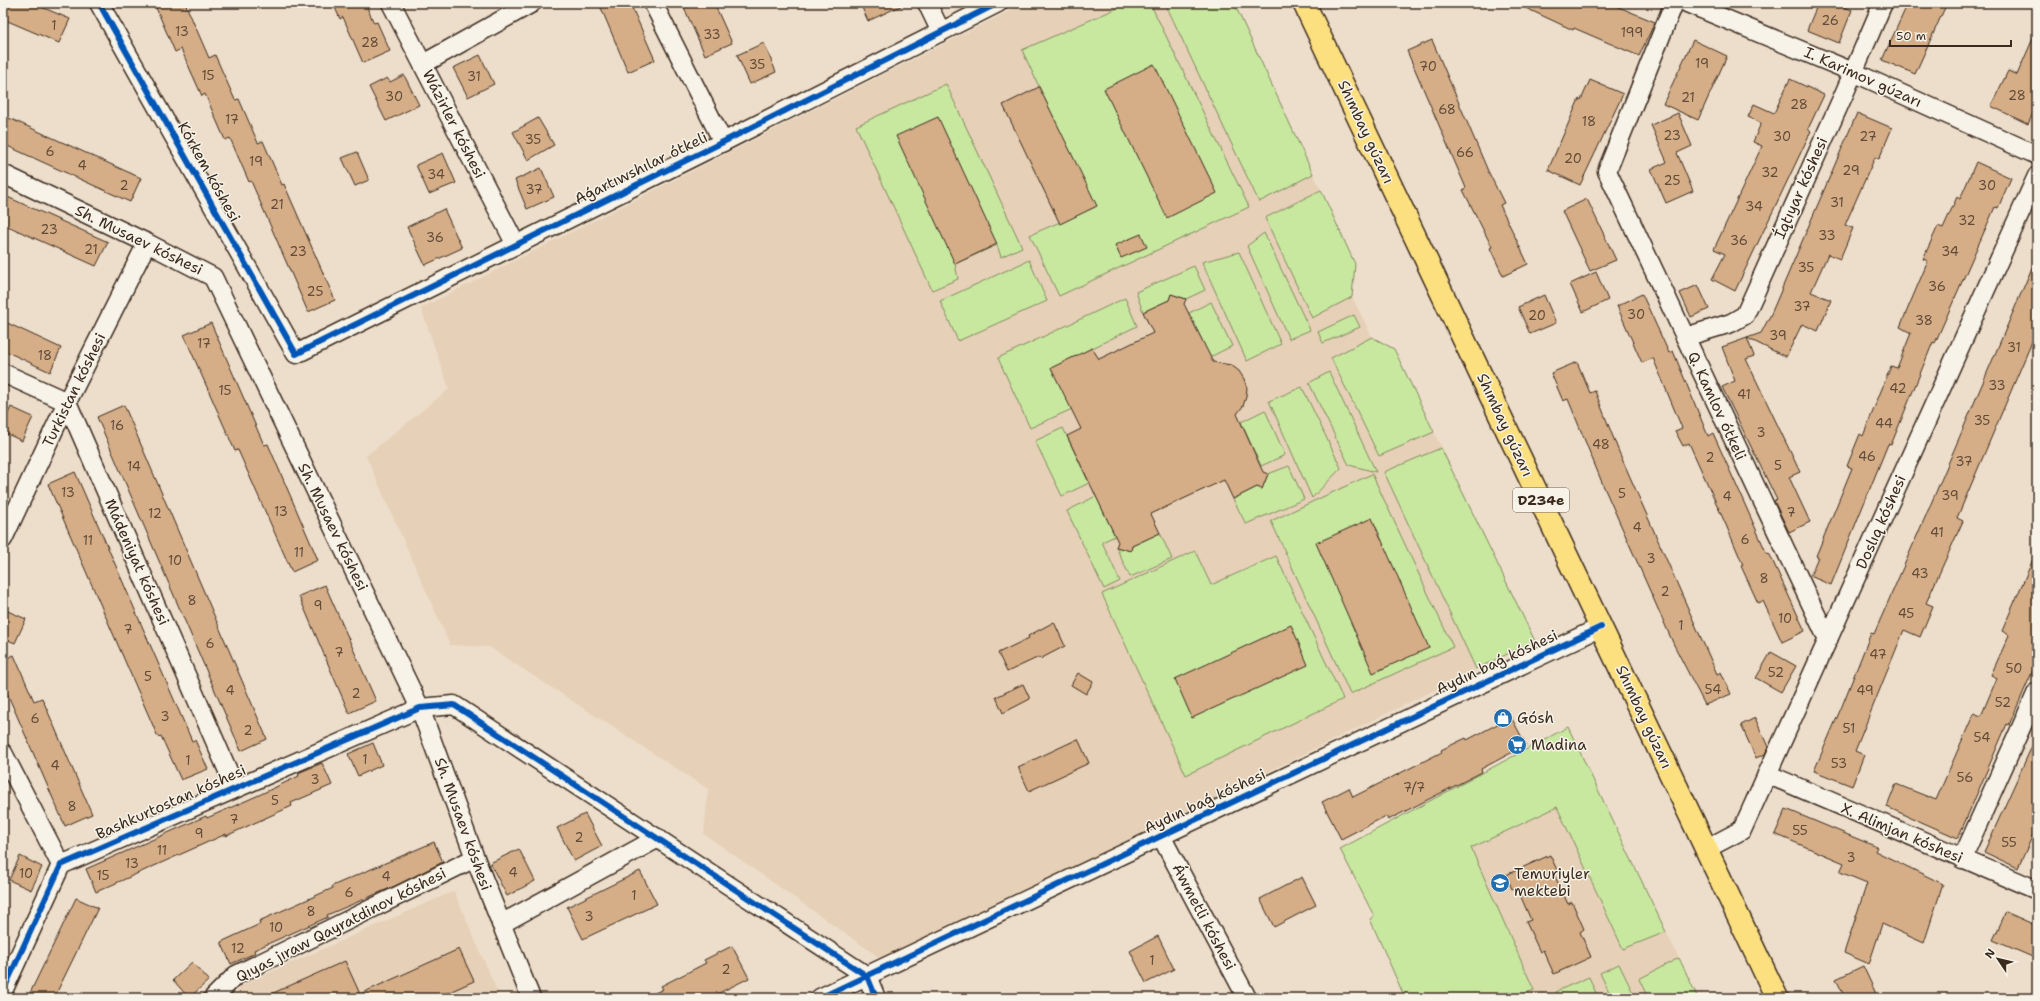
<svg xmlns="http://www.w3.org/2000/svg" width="2040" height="1001" font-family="'Shantell Sans',sans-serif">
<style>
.built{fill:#e6d0b7}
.green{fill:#c8e8a0;stroke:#82895f}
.building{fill:#d5ae87;stroke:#3b2a1e}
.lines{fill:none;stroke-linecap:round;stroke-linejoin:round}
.minor-casing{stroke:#3b2a1e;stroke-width:21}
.major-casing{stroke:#3b2a1e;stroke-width:25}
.minor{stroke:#f7f3e8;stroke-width:18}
.major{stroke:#fce080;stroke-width:22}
.cycleway-casing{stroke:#f7f3e8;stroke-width:8}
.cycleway{stroke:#0057b8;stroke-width:6}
.labels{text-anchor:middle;stroke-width:3;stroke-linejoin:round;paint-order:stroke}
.number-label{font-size:13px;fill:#624b38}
.shield{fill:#f7f3e8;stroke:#73665b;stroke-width:1}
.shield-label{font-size:14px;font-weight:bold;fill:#3b2a1e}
.street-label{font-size:15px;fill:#3b2a1e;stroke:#f7f3e8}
.poi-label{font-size:15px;fill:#3b2a1e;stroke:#f7f3e8;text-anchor:start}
</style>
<rect width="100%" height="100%" fill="#eddecb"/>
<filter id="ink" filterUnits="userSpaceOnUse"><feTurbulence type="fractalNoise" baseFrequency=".025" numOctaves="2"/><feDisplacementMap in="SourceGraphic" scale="8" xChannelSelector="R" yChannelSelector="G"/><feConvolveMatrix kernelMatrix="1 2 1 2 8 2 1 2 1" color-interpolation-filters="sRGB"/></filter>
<g filter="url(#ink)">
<g class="built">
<path d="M1025 3H1234L1355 264 1352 297 1372 337 1394 349 1535 641 883 960 704 834 708 789 489 647 450 645 366 456 449 389 421 308Z"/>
<path d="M1568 727 1698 998H1405L1370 919 1374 916 1340 849Z"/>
<path d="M454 891 500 998H231L244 984Z"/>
</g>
<g class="green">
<path d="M1129 3H1150L1249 207 1059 296 1030 235 1095 207 1022 50Z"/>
<path d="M1165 3H1234L1313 174 1259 202Z"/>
<path d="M946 84 1022 247 1001 257 997 245 955 264 958 279 932 290 856 126Z"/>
<path d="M1321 190 1355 264 1352 297 1312 318 1265 218Z"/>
<path d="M1264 233 1310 330 1289 339 1247 246Z"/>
<path d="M1239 252 1281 344 1247 361 1202 262Z"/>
<path d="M1029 260 1047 301 958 341 940 301Z"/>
<path d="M1194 266 1205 290 1186 299 1171 294 1169 300 1143 312 1136 292Z"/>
<path d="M1125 298 1137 326 1052 368 1072 409 1030 428 998 358Z"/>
<path d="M1211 302 1232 346 1210 357 1189 313Z"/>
<path d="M1354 315 1360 327 1323 343 1318 332Z"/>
<path d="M1372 337 1394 349 1434 432 1379 456 1331 358Z"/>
<path d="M1329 372 1376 472 1349 465 1309 383Z"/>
<path d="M1302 387 1341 468 1312 498 1269 401Z"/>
<path d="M1265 410 1285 455 1261 466 1241 422Z"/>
<path d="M1063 428 1089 483 1062 496 1035 441Z"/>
<path d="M1441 448 1535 641 1476 669 1384 472Z"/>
<path d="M1289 466 1304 499 1246 524 1233 499 1257 487 1262 489 1268 474Z"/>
<path d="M1372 474 1453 647 1350 694 1271 521Z"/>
<path d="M1096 496 1115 536 1102 542 1120 581 1104 589 1067 511Z"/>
<path d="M1160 533 1172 559 1130 577 1116 547 1131 551 1132 546Z"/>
<path d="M1195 551 1211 585 1276 556 1343 699 1186 775 1102 594Z"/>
<path d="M1568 727 1666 932 1623 949 1557 807 1471 848 1534 990 1512 998H1405L1370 919 1374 916 1340 849Z"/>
<path d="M1679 958 1698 998H1648L1639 979Z"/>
<path d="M1619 964 1634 995 1627 998H1612L1600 973Z"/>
<path d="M1589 977 1598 998H1553L1557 991Z"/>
</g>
<g class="building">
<path d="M8 3H32L70 19 59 43 3 19V13Z"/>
<path d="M154 3H185L209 58 215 55 235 100 239 99 258 143 263 141 282 185 284 184 335 300 308 312 251 181 249 182 230 138 225 140 205 94 202 96 181 49 175 52Z"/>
<path d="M333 3H365L374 23 377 22 390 51 363 63 343 17 340 19Z"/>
<path d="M599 3H630L655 60 628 72Z"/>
<path d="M682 3H714L732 43 705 55Z"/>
<path d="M860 3H907L868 21Z"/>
<path d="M1515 3H1609L1655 22 1639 56 1574 28 1573 30Z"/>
<path d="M1818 3H1834L1852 10 1839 43 1807 30Z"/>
<path d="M1908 3H1947L1915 74 1882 60Z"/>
<path d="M2037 29V105L2028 124 1991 106 2008 71 2017 75Z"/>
<path d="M1432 40 1488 171 1504 203 1500 205 1528 264 1503 276 1490 248 1492 247 1463 190 1466 188 1407 51Z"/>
<path d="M1693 40 1727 56 1698 120 1663 104Z"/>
<path d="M764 43 776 72 750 84 737 55Z"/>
<path d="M480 55 494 84 468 97 453 68Z"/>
<path d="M1154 64 1217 193 1167 218 1104 89Z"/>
<path d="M404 75 419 105 386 121 369 87 387 78 390 82Z"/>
<path d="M1790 79 1824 95 1808 129 1811 131 1735 291 1712 279 1725 254 1714 249 1762 146 1753 142 1761 123 1748 117 1754 104 1774 113Z"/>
<path d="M1590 80 1623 94 1580 185 1548 170 1579 99 1581 100Z"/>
<path d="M1039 87 1097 206 1060 224 1003 105Z"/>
<path d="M1678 113 1692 146 1677 153 1693 191 1666 203 1651 169 1667 162 1651 125Z"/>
<path d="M1857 113 1892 128 1879 159 1875 157 1845 225 1853 228 1840 259 1828 254 1811 292 1831 300 1818 331 1802 324 1786 357 1747 338 1754 356 1746 359 1800 472 1789 477 1810 522 1789 532 1774 501 1777 500 1722 387 1735 381 1722 347 1761 333 1771 314Z"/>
<path d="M938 117 997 244 955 264 896 136Z"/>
<path d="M9 118 141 178 130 202 3 144V130Z"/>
<path d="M538 118 554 145 528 160 513 132Z"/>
<path d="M357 152 369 180 355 186 342 158Z"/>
<path d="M443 153 456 183 429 194 416 165Z"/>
<path d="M1976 162 2011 178 1998 208 1995 207 1935 343 1933 342 1891 445 1888 444 1831 585 1810 576 1818 557 1816 556 1852 468 1847 466 1860 434 1863 436 1891 366 1897 368 1911 333 1900 327 1928 261 1923 259 1938 226 1943 228 1957 197 1960 199Z"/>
<path d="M541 168 554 197 527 209 515 180Z"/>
<path d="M3 195 108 242 96 266 3 224Z"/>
<path d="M1587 199 1616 260 1590 271 1562 211Z"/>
<path d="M444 209 462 248 425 265 407 227Z"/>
<path d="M1141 234 1147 247 1121 258 1115 245Z"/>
<path d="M2037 256V330L1957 518 1963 521 1926 603 1933 606 1920 637 1904 630 1884 679 1855 751 1864 755 1852 786 1814 771 1842 706 1871 633 1874 634 1930 506Z"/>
<path d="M1596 272 1608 300 1583 312 1570 284Z"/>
<path d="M1698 285 1709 309 1691 317 1680 293Z"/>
<path d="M1171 294 1186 299 1184 304 1213 362 1231 365 1239 371 1244 379 1247 388 1246 397 1243 406 1237 414 1263 472 1268 474 1262 489 1257 487 1233 499 1224 480 1151 514 1160 533 1132 546 1131 551 1116 547 1118 542 1067 436 1081 429 1051 368 1092 348 1099 359 1153 333 1143 312 1169 300Z"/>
<path d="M1642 294 1669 353 1673 351 1708 436 1713 433 1767 554 1769 553 1805 631 1782 642 1763 601 1758 603 1741 566 1743 565 1726 525 1689 443 1683 446 1675 431 1682 428 1653 358 1642 363 1617 306Z"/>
<path d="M1544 295 1556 323 1530 334 1518 307Z"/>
<path d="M3 321 61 348 50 372 3 350Z"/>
<path d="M211 323 264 445 268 444 318 560 292 572 238 450 235 451 184 335Z"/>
<path d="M1577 362 1590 393 1595 391 1619 452 1717 674 1721 672 1731 694 1705 705 1674 645 1603 485 1568 399 1563 401 1551 373Z"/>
<path d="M124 405 267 739 241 751 97 417Z"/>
<path d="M11 407 33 417 22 441 3 432V424Z"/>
<path d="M75 472 192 741 195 740 208 769 181 780 161 736 158 737 48 484Z"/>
<path d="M1372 518 1429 648 1373 673 1316 543Z"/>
<path d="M2037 550V661L2009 725 2007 724 1958 838 1887 807 1896 784 1936 800 1974 713 1981 716 1997 678 1991 675 2009 635 2002 631Z"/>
<path d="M325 585 376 701 349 713 299 596Z"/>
<path d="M3 609 26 619 15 643 3 638Z"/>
<path d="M1054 622 1065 646 1040 659 1039 657 1007 672 998 653 1029 638 1028 636Z"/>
<path d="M1291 625 1308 665 1192 718 1175 679Z"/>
<path d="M1771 652 1796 666 1781 692 1756 678Z"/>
<path d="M14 655 34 701 42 698 92 814 65 826 7 693 3 695V660Z"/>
<path d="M1078 673 1093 682 1086 694 1071 685Z"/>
<path d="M1023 684 1030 699 1003 713 996 697Z"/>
<path d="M1511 717 1526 745 1481 769 1482 772 1388 820 1386 816 1341 839 1322 802 1349 788 1353 797 1442 752 1441 750 1466 738 1467 740Z"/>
<path d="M1755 718 1768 747 1765 754 1756 758 1741 725Z"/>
<path d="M2037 735V826L2018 868 1984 852Z"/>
<path d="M1078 739 1089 763 1029 791 1018 767Z"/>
<path d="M373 743 382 765 358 776 348 754Z"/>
<path d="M322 763 332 785 291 803 292 806 250 825 226 836V834L96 892 86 869 206 816 207 818 259 795 299 776 298 773Z"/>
<path d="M1786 809 1877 847 1875 851 1943 884 1924 943 1882 924 1869 964 1844 953 1867 883 1840 872 1844 863 1775 834Z"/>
<path d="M585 814 602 846 574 861 557 828Z"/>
<path d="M434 842 443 862 395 886 327 915 328 917 254 950 255 953 231 964 221 942 260 924 259 921 333 888 332 886Z"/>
<path d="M519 849 535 881 507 896 490 863Z"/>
<path d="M1550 855 1557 870 1553 872 1568 904 1572 902 1584 929 1580 932 1591 957 1554 974 1543 950 1540 952 1526 922 1531 920 1517 888 1512 889 1506 875Z"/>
<path d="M20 856 42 867 31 890 9 880Z"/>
<path d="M640 871 657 904 583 939 567 907Z"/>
<path d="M1302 877 1316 905 1274 927 1260 899Z"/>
<path d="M76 898 98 908 54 998H40L30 993Z"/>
<path d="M2006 912 2037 926V959L1993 940Z"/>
<path d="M1158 936 1174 969 1146 983 1130 951Z"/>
<path d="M732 946 749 978 709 998H645L663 989 661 986 706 963 704 960Z"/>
<path d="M459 949 474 981 436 998H262L345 961 360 994Z"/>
<path d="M192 962 209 980 189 998 173 980Z"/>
<path d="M1863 966 1878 998H1845L1836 979Z"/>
</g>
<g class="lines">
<g class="minor-casing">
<g id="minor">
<path d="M99 3 296 354 723 142 998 3"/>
<path d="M391 3 516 245"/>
<path d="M653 3 723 142"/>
<path d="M927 3 941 32"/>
<path d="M1674 3 1607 171 1828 640"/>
<path d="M1687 3 1853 72 2037 155"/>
<path d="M423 64 532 3"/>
<path d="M3 174 147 243 213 277 420 708 475 858 531 998"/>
<path d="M1685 337 1731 323 1745 315 1844 94 1883 3"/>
<path d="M3 373 67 402 235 787"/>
<path d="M3 539 67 402 147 243"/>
<path d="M3 753 61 865"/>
<path d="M1767 774 2037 890"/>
<path d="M1161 836 1247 998"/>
<path d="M1706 849 1742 830 2037 176"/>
<path d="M1962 859 2037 692"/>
<path d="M501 924 658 838"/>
<path d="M3 991 61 865 420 708 454 705 867 976 876 998"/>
<path d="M213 998 236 975 475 858"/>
<path d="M820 998 1601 627"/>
</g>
</g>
<g class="major-casing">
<path id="major" d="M1304 3 1777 998"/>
</g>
<use href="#minor" class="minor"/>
<use href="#major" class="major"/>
<g class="cycleway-casing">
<g id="cycleway">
<path d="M99 3 296 354 723 142 998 3"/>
<path d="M3 991 61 865 420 708 454 705 867 976 876 998"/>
<path d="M820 998 1601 627"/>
</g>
</g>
<use href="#cycleway" class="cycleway"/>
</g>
</g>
<defs>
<g id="shop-disc" transform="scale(1)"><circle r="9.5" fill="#1f6fb2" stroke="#f7f3e8"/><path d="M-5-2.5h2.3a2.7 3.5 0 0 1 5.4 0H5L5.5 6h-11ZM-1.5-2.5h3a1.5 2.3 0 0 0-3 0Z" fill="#fff"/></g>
<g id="supermarket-disc" transform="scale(1)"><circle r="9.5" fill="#1f6fb2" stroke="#f7f3e8"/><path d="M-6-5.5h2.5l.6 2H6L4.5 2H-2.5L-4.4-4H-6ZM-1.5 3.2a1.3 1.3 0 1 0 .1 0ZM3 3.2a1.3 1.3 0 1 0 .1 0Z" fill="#fff"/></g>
<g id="school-disc" transform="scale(1)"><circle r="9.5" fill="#1f6fb2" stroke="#f7f3e8"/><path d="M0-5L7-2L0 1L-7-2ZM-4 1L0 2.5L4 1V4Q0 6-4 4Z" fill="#fff"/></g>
</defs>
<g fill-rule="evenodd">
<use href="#shop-disc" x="1503" y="718"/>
<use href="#supermarket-disc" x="1517" y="745"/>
<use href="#school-disc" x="1500" y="883"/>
</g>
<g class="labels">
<g class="number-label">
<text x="1830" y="25">26</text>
<text x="54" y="30">1</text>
<text x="182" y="36">13</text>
<text x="1632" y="37">199</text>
<text x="712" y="39">33</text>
<text x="370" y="47">28</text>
<text x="1702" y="68">19</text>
<text x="757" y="69">35</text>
<text x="1428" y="71">70</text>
<text x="208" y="80">15</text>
<text x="474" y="81">31</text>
<text x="2017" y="100">28</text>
<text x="394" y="101">30</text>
<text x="1688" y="102">21</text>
<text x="1799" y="109">28</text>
<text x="1447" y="114">68</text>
<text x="232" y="124">17</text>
<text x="1589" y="126">18</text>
<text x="1672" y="140">23</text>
<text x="1782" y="141">30</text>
<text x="1868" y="141">27</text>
<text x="533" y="144">35</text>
<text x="50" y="156">6</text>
<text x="1465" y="157">66</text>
<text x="1573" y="163">20</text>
<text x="256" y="166">19</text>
<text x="82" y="170">4</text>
<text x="1851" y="175">29</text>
<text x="1770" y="177">32</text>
<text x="436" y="179">34</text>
<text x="1672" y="185">25</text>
<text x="124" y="190">2</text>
<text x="1987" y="190">30</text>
<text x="534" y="194">37</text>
<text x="1837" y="207">31</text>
<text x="277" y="209">21</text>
<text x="1754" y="211">34</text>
<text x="1967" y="225">32</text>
<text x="49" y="234">23</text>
<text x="1827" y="240">33</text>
<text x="435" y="242">36</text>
<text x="1739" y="245">36</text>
<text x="91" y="254">21</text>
<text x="298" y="256">23</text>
<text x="1950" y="256">34</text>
<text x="1806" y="272">35</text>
<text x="1937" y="291">36</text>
<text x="315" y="296">25</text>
<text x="1802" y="311">37</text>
<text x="1636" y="319">30</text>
<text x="1537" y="320">20</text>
<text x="1924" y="325">38</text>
<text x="1778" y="340">39</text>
<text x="204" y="348">17</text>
<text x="2014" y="352">31</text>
<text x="45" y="360">18</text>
<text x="1997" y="390">33</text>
<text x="1898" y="393">42</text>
<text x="225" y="395">15</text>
<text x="1744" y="399">41</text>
<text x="1982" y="425">35</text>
<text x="1884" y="428">44</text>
<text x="117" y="430">16</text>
<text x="1761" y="437">3</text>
<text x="1601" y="449">48</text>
<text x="1867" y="461">46</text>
<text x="1710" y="462">2</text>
<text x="1964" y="466">37</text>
<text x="1778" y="470">5</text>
<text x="134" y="471">14</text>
<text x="68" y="497">13</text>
<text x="1622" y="498">5</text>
<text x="1950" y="500">39</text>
<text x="1727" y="501">4</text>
<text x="281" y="516">13</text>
<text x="1791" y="517">7</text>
<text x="155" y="518">12</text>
<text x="1637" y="532">4</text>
<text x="1937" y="537">41</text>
<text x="1745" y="544">6</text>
<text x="88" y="545">11</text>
<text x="299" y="557">11</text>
<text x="1651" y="563">3</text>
<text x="175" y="565">10</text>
<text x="1920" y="578">43</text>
<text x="1764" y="583">8</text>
<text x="1665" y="596">2</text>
<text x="192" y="605">8</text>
<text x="318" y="610">9</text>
<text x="1906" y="618">45</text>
<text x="1785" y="623">10</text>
<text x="1681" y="630">1</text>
<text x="128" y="634">7</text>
<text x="210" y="648">6</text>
<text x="339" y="657">7</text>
<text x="1878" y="659">47</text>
<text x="2014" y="673">50</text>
<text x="1776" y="677">52</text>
<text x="148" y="681">5</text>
<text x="1713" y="694">54</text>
<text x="230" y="695">4</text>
<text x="1865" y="695">49</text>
<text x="356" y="698">2</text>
<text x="2003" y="707">52</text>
<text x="165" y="721">3</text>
<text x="35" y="723">6</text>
<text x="1849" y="733">51</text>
<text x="248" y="735">2</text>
<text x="1982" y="742">54</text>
<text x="365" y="764">1</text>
<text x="188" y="765">1</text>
<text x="1839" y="768">53</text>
<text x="55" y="770">4</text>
<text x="1965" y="782">56</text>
<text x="315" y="784">3</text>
<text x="1414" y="792">7/7</text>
<text x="275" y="805">5</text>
<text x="72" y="811">8</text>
<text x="234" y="824">7</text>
<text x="1800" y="835">55</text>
<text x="199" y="838">9</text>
<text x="579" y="842">2</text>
<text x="2009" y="847">55</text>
<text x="162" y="855">11</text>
<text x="1851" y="862">3</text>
<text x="132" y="868">13</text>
<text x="513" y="877">4</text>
<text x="26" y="878">10</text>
<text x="103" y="880">15</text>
<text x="386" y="881">4</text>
<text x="349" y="897">6</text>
<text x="634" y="900">1</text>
<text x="311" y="916">8</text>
<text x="589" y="921">3</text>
<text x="276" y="932">10</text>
<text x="238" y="953">12</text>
<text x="1152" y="965">1</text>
<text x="726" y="974">2</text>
</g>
<rect class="shield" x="1513" y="488" width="56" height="24" rx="3"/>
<g class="shield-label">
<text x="1541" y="505">D234e</text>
</g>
<g class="street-label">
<text transform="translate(1863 77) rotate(24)" y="5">I. Karimov gúzarı</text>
<text transform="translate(454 124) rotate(63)" y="5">Wázirler kóshesi</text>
<text transform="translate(1366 132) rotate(65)" y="5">Shımbay gúzarı</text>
<text transform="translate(641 168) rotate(-26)" y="5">Aǵartıwshılar ótkeli</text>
<text transform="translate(209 172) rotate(61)" y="5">Kórkem kóshesi</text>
<text transform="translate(1801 188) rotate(-66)" y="5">Íqtıyar kóshesi</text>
<text transform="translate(139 240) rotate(26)" y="5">Sh. Musaev kóshesi</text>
<text transform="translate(74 390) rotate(-64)" y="5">Turkistan kóshesi</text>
<text transform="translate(1717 406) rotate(65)" y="5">Q. Kamlov ótkeli</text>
<text transform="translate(1505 425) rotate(65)" y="5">Shımbay gúzarı</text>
<text transform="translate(1881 522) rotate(-66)" y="5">Doslıq kóshesi</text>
<text transform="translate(333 527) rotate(64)" y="5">Sh. Musaev kóshesi</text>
<text transform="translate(137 562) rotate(66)" y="5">Mádeniyat kóshesi</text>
<text transform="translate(1497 662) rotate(-25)" y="5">Aydın baǵ kóshesi</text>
<text transform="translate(1644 717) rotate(65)" y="5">Shımbay gúzarı</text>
<text transform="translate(1205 801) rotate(-25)" y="5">Aydın baǵ kóshesi</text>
<text transform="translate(171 802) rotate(-24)" y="5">Bashkurtostan kóshesi</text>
<text transform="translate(463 824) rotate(70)" y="5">Sh. Musaev kóshesi</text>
<text transform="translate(1902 833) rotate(23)" y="5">X. Alimjan kóshesi</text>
<text transform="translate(1204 917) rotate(62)" y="5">Áwmetli kóshesi</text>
<text transform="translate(341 925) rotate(-27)" y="5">Qıyas jıraw Qayratdinov kóshesi</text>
</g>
<g class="poi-label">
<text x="1517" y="723">Gósh</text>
<text x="1531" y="750">Madina</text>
<text x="1514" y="879">Temuriyler<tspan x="1514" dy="17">mektebi</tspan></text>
</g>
</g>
<rect width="2040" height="1001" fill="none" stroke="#f7f3e8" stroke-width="16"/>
<rect x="8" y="8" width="2024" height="985" fill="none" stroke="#3b2a1e" stroke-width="1.5" filter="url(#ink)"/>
<g transform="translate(1998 959) rotate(305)" stroke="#f7f3e8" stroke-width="3" paint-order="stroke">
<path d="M0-3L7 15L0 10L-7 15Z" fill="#3b2a1e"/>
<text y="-6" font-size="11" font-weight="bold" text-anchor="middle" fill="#3b2a1e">N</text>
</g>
<path d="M1890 40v6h121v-6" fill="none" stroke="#3b2a1e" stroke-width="2"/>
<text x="1896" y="40" font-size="12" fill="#3b2a1e" stroke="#f7f3e8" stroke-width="3" paint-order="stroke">50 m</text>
</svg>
